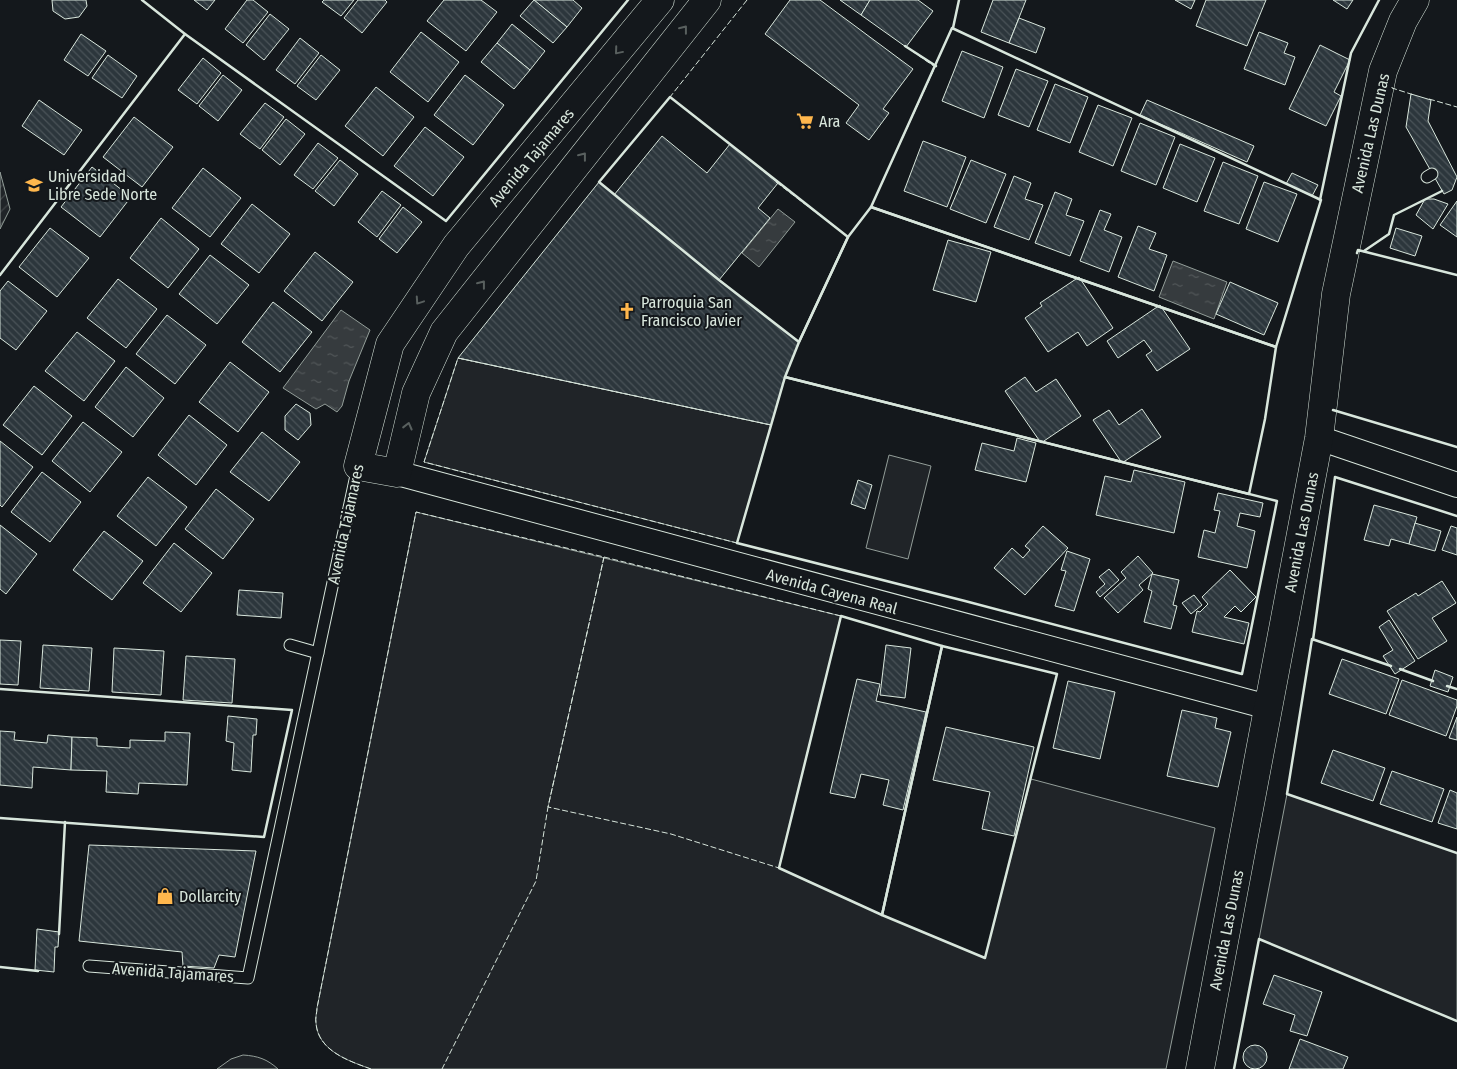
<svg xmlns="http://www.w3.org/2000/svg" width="1457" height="1069" font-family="'Fira Sans Condensed',sans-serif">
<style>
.grass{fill:#202428;stroke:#939e99}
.garden{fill:url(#garden-furrows);stroke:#939e99}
.water{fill:url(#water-ripples);stroke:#939e99}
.building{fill:url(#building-back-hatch);stroke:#d8e6dc}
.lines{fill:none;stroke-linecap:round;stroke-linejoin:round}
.lane-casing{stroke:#d8e6dc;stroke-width:13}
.street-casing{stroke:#d8e6dc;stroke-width:26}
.secondary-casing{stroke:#d8e6dc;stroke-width:29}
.lane{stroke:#14181c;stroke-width:11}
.street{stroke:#14181c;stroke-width:24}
.secondary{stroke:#14181c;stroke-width:28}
.fence{stroke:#d8e6dc;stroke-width:1;stroke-dasharray:6 2.5;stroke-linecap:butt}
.wall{stroke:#d8e6dc;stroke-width:2.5}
.oneway{stroke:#59605f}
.labels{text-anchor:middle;stroke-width:4;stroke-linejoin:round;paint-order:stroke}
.poi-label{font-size:16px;fill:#d8e6dc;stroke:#14181c;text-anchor:start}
.street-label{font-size:16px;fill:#d8e6dc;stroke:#14181c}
</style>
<defs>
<pattern id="garden-furrows" width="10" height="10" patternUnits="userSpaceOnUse" patternTransform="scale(1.25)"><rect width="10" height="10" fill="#202428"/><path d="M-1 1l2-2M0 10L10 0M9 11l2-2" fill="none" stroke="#404447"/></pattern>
<pattern id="water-ripples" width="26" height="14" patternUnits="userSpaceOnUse" patternTransform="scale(1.25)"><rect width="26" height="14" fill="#363b3e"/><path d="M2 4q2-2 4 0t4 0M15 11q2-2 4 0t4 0" fill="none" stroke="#525759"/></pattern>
<pattern id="building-back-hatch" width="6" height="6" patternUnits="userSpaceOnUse" patternTransform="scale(1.25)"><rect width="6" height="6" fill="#2c363c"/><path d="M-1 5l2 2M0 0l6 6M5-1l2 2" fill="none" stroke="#4a5358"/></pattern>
</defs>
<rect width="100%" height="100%" fill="#14181c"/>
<g class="grass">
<path d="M458 358 771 425 737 543 424 462Z"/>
<path d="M889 455 931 466 908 559 866 548Z"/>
<path d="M416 512 841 616 779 868 882 915 985 958 1031 779 1215 828 1166 1069H371C349 1061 318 1051 316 1023 315 1018 317 1012 317 1008Z"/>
<path d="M1287 794 1457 853V1021L1259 939Z"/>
<path d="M243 1055C258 1056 267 1059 278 1069H217L231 1059Z"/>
</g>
<path class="garden" d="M0 172 10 209 0 229Z"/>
<g class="water">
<path d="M778 209 795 222 759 267 742 253Z"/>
<path d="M1173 261 1227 282 1214 319 1159 297Z"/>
<path d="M341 310 370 330 349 381 342 406 337 412 325 404 316 409 283 388Z"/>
</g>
<g class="building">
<path d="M52 0H86L87 6 79 17 65 19 53 11Z"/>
<path d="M194 0H215L207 10Z"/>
<path d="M247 0H253L268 12 243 43 225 29Z"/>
<path d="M324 0H354L341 16 322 2Z"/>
<path d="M358 0H385L387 2 362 33 344 18Z"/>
<path d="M444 0H481L497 12 466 51 427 21Z"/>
<path d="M534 0H573L582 8 567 27Z"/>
<path d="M534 0 567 27 553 43 520 16Z"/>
<path d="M790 0H820L913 69 883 109 889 113 869 140 846 123 859 105 765 34Z"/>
<path d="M840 0H870L861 15Z"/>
<path d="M870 0H918L933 11 906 47 861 15Z"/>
<path d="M993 0H1026L1009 43 981 32Z"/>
<path d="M1175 0H1195L1191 9Z"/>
<path d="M1206 0H1266L1247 46 1196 26Z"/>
<path d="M1333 0H1353L1347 9Z"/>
<path d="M270 14 289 29 264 60 246 45Z"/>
<path d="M1019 18 1045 28 1036 53 1009 43Z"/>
<path d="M512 24 545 51 530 70 497 43Z"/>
<path d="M421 32 459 62 428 102 390 72Z"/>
<path d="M1259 32 1288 43 1284 53 1295 57 1285 85 1244 69Z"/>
<path d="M81 34 106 51 88 76 64 60Z"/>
<path d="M300 38 319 53 295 84 276 70Z"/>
<path d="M497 43 530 70 514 89 481 62Z"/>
<path d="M1320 45 1350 60 1334 92 1341 96 1326 126 1289 109Z"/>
<path d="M962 51 1003 67 984 118 942 101Z"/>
<path d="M108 55 137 76 122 98 92 78Z"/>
<path d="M321 55 340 70 316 100 297 86Z"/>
<path d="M203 58 221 73 197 104 178 90Z"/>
<path d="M1016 69 1048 81 1029 127 998 115Z"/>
<path d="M223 75 242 90 218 121 199 106Z"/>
<path d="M465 75 504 105 473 145 434 115Z"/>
<path d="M1055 84 1088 97 1070 143 1037 130Z"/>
<path d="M376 87 414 117 383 156 345 126Z"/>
<path d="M1411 94 1431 100 1428 121 1457 177 1452 190 1444 194 1406 127Z"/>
<path d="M39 100 82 130 64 155 22 126Z"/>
<path d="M1147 100 1254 146 1247 162 1140 115Z"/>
<path d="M265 103 284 117 260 149 240 134Z"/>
<path d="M1098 105 1132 118 1113 166 1079 152Z"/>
<path d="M134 117 173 147 142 187 103 157Z"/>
<path d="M286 119 305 134 280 165 262 150Z"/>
<path d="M1140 123 1175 137 1156 185 1121 171Z"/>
<path d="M425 127 464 157 433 196 394 166Z"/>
<path d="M662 136 707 173 730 144 778 183 758 208 770 218 719 280 614 195Z"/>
<path d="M923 141 966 157 947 207 904 191Z"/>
<path d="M318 143 338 158 313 189 294 175Z"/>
<path d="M1180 144 1215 158 1197 202 1163 188Z"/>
<path d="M340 160 358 174 334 206 315 191Z"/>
<path d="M971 160 1006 174 986 223 950 209Z"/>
<path d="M1223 162 1258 176 1239 224 1204 211Z"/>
<path d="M92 167 131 197 100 237 61 207Z"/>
<path d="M203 168 241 198 210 237 172 208Z"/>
<path d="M1292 173 1318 185 1312 196 1286 184Z"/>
<path d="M1014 176 1031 183 1025 199 1043 205 1029 240 994 227Z"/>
<path d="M599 182 719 280 799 342 785 377 771 425 458 358Z"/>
<path d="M1264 182 1297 194 1278 242 1246 229Z"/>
<path d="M382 191 401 205 377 237 358 222Z"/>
<path d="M1055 192 1072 199 1066 215 1084 221 1070 256 1035 243Z"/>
<path d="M1425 199H1434L1448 204 1433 229 1416 215Z"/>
<path d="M1457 201V237L1440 225Z"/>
<path d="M252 204 290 234 259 273 221 244Z"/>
<path d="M403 207 422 222 397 253 379 239Z"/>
<path d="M1100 210 1111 214 1104 230 1122 237 1109 272 1080 261Z"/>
<path d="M161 218 199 249 168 288 130 258Z"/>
<path d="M1138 226 1156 233 1149 249 1167 255 1154 291 1118 277Z"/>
<path d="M50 228 89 258 57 297 19 267Z"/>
<path d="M1396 228 1422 236 1415 256 1390 248Z"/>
<path d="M948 240 991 252 976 302 933 290Z"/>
<path d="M315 252 353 282 322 321 284 291Z"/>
<path d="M210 255 249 285 217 324 179 294Z"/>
<path d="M1079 277 1113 328 1087 346 1078 332 1048 352 1025 318 1042 306 1040 303Z"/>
<path d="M118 279 157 309 126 348 87 318Z"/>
<path d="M8 281 47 311 16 350 0 338V291Z"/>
<path d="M1230 282 1278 303 1264 335 1216 314Z"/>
<path d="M273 302 312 332 280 372 242 342Z"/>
<path d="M1160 305 1190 349 1157 371 1146 355 1152 351 1144 340 1118 358 1107 341Z"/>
<path d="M167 315 206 345 175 384 136 354Z"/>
<path d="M77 332 115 361 84 401 45 371Z"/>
<path d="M230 362 269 392 238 432 199 402Z"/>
<path d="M126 367 164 398 133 437 95 407Z"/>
<path d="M1025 377 1036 392 1056 379 1081 416 1041 443 1005 391Z"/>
<path d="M34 386 72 416 42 455 3 425Z"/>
<path d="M296 404 310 413 311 425 298 440 285 430V416Z"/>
<path d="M1142 409 1161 437 1122 463 1093 420 1109 410 1119 425Z"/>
<path d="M189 415 227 445 196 485 158 455Z"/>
<path d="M83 422 122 452 90 492 52 461Z"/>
<path d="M262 432 300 462 269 501 230 472Z"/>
<path d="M1017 438 1036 443 1026 482 975 470 982 443 1014 451Z"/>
<path d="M0 441 33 467 2 507 0 505Z"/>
<path d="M1134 470 1185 482 1174 533 1096 515 1105 476 1131 482Z"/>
<path d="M42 472 81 502 50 542 11 512Z"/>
<path d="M148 477 187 507 156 546 117 516Z"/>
<path d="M858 480 872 485 865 509 851 504Z"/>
<path d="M216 489 254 519 223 559 185 529Z"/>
<path d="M1218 493 1263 503 1260 517 1240 513 1237 526 1255 531 1247 568 1198 557 1204 530 1215 533 1220 511 1214 510Z"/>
<path d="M1374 505 1417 517 1409 544 1391 539 1389 546 1364 540Z"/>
<path d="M1415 523 1441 531 1435 551 1409 544Z"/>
<path d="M0 525 37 554 6 594 0 589Z"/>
<path d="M1043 526 1068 548 1025 595 994 568 1012 548 1023 558 1030 550 1025 546Z"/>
<path d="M1451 526 1457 528V555L1442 550Z"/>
<path d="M104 531 143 561 112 600 73 570Z"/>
<path d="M174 543 212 573 181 612 143 583Z"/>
<path d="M1067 551 1090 559 1074 611 1055 606 1066 571 1061 570Z"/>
<path d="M1138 556 1153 573 1139 585 1143 590 1118 613 1104 598 1126 578 1121 572Z"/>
<path d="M1109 569 1119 580 1100 597 1096 592 1105 584 1099 577Z"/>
<path d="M1230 570 1256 597 1241 612 1235 606 1224 617 1249 623 1244 644 1192 632 1197 611 1200 612 1208 604 1202 597Z"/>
<path d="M1152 574 1179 580 1173 605 1177 606 1171 629 1144 622 1152 591 1148 589Z"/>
<path d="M1442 581 1456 603 1432 618 1447 641 1418 659 1387 611 1416 593 1418 596Z"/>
<path d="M239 590 283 593 281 618 237 615Z"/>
<path d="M1194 595 1202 605 1191 614 1182 603Z"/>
<path d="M1389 620 1415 661 1395 674 1383 656 1393 650 1379 627Z"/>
<path d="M0 640 21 641 18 685 0 684Z"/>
<path d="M43 645 92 648 89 691 40 688Z"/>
<path d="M886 645 911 648 905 698 880 695Z"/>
<path d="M114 648 164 651 161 695 112 692Z"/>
<path d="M186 656 235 659 232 703 183 700Z"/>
<path d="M1342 659 1399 679 1386 714 1329 694Z"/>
<path d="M1435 670 1453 677 1448 692 1430 686Z"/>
<path d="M857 679 880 684 876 701 926 712 903 810 883 805 889 780 861 774 855 798 830 793Z"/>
<path d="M1402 680 1457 700V706L1446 736 1389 715Z"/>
<path d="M1068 681 1115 692 1100 759 1053 748Z"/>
<path d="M1182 710 1217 718 1215 728 1231 732 1218 787 1167 776Z"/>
<path d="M228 716 257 719 256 735H253L251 772 232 770 234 743 226 741Z"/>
<path d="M1457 717V740L1449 738Z"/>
<path d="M946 727 1034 747 1014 836 982 829 990 792 933 780Z"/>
<path d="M0 731 15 732 14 740 47 743 48 735 72 737 71 770 33 767 32 788 0 785Z"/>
<path d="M165 732 190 733 187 785 139 783 138 794 106 792 107 771 71 770 72 737 97 738V746L130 748V740L165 741Z"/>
<path d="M1333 750 1385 768 1373 801 1321 783Z"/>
<path d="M1392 771 1444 789 1432 822 1380 804Z"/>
<path d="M1450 790 1457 793V829L1438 823Z"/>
<path d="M89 845 256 851 235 957 219 955 214 968 183 966 182 952 79 941Z"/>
<path d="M37 929 59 932 58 947H55L54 972 35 970Z"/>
<path d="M1274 975 1322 992 1307 1036 1290 1031 1295 1015 1263 1004Z"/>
<path d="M1300 1039 1348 1057 1343 1069H1289Z"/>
<circle cx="1255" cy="1057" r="12"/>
</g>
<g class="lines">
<g class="lane-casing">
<g id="lane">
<path d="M1427 177 1432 174"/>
<path d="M290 645 318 653"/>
<path d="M89 966 248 978 358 466"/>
</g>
</g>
<g class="street-casing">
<g id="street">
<path d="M1319 438 1457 485"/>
<path d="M397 473 1268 707"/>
</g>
</g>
<g class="secondary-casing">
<g id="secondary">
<path d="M660 0 456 246 390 344 358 466 397 473 416 393 444 332 707 0"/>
<path d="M1200 1069 1319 438 1336 294 1383 71 1403 21 1415 0"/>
</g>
</g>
<use href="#lane" class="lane"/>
<use href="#street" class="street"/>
<use href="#secondary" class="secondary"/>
<g class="fence">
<path d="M1392 87V88L1414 95"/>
<path d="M1429 99 1457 107"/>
<path d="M731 145 670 97 747 0"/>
<path d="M776 182 848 237 871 207 935 67 905 46"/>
<path d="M458 358 771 425 737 543 424 462Z"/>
<path d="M604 557 841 616 779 868 671 834 548 807Z"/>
<path d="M371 1069C349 1061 318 1051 316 1023 315 1018 317 1013 317 1008L416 512 604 557 548 807 536 881 442 1069"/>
</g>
<g class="wall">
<path d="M142 0 185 34 446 221 628 0"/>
<path d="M952 28 1321 200 1276 347 871 207Z"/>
<path d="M953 28 959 0"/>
<path d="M905 46 936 66"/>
<path d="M670 97 848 237 799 342 719 280 599 182Z"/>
<path d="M1320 200 1351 53 1379 0"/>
<path d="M871 207 1276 347 1265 419 1249 494 785 377 799 342 848 237Z"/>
<path d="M1364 251 1389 234 1394 215 1442 191"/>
<path d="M1357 253 1358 250 1457 275"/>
<path d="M0 275 185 34"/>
<path d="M785 377 1277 501 1242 674 965 601 737 543Z"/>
<path d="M1333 410 1457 447"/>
<path d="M841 616 942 646 882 915 779 868Z"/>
<path d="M1313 640 1335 477 1457 516"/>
<path d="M942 646 1057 674 985 958 882 915Z"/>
<path d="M1391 666 1312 639 1287 794 1457 853"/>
<path d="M1400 669 1433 681"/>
<path d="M1447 686 1457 689"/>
<path d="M0 689 292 710 264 837 0 818"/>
<path d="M59 934 65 822"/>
<path d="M0 967 38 971"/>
<path d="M1234 1069 1259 939 1457 1021"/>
</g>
</g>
<defs><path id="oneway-chevron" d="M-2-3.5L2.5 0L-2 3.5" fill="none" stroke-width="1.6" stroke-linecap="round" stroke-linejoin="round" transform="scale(1.25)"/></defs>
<g class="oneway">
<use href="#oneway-chevron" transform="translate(684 29) rotate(-52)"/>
<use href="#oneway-chevron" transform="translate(618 51) rotate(130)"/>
<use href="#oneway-chevron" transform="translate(583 156) rotate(-52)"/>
<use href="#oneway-chevron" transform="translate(482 284) rotate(-52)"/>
<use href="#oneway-chevron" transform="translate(419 301) rotate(124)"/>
<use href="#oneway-chevron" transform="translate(408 426) rotate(-76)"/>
</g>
<defs>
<g id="supermarket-bare" transform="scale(1.35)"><path d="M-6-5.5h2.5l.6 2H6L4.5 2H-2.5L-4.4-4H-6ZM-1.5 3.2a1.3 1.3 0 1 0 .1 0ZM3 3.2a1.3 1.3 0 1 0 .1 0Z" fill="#ffb74d" stroke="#14181c" stroke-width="2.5" paint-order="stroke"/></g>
<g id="university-bare" transform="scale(1.35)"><path d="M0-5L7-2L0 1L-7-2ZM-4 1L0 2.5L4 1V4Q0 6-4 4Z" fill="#ffb74d" stroke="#14181c" stroke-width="2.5" paint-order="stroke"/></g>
<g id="church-bare" transform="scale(1.35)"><path d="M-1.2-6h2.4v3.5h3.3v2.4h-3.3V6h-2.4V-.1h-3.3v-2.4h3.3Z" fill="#ffb74d" stroke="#14181c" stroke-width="2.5" paint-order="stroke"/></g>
<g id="shop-bare" transform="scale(1.35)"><path d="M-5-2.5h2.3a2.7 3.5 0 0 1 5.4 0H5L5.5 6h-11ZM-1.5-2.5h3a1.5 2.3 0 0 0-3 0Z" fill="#ffb74d" stroke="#14181c" stroke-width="2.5" paint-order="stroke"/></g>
</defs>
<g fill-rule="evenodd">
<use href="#supermarket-bare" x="805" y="121"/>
<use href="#university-bare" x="34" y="185"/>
<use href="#church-bare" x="627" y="311"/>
<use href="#shop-bare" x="165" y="896"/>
</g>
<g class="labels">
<g class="poi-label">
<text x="819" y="127">Ara</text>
<text x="48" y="182">Universidad<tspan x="48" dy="18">Libre Sede Norte</tspan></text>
<text x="641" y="308">Parroquia San<tspan x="641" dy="18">Francisco Javier</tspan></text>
<text x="179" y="902">Dollarcity</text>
</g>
<g class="street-label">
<text transform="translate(1370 133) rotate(-77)" y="6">Avenida Las Dunas</text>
<text transform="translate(531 157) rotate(-50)" y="6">Avenida Tajamares</text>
<text transform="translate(345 524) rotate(-78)" y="6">Avenida Tajamares</text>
<text transform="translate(1301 532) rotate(-79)" y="6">Avenida Las Dunas</text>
<text transform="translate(832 591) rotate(15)" y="6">Avenida Cayena Real</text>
<text transform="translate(1226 930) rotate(-79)" y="6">Avenida Las Dunas</text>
<text transform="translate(173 972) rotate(4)" y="6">Avenida Tajamares</text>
</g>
</g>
</svg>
